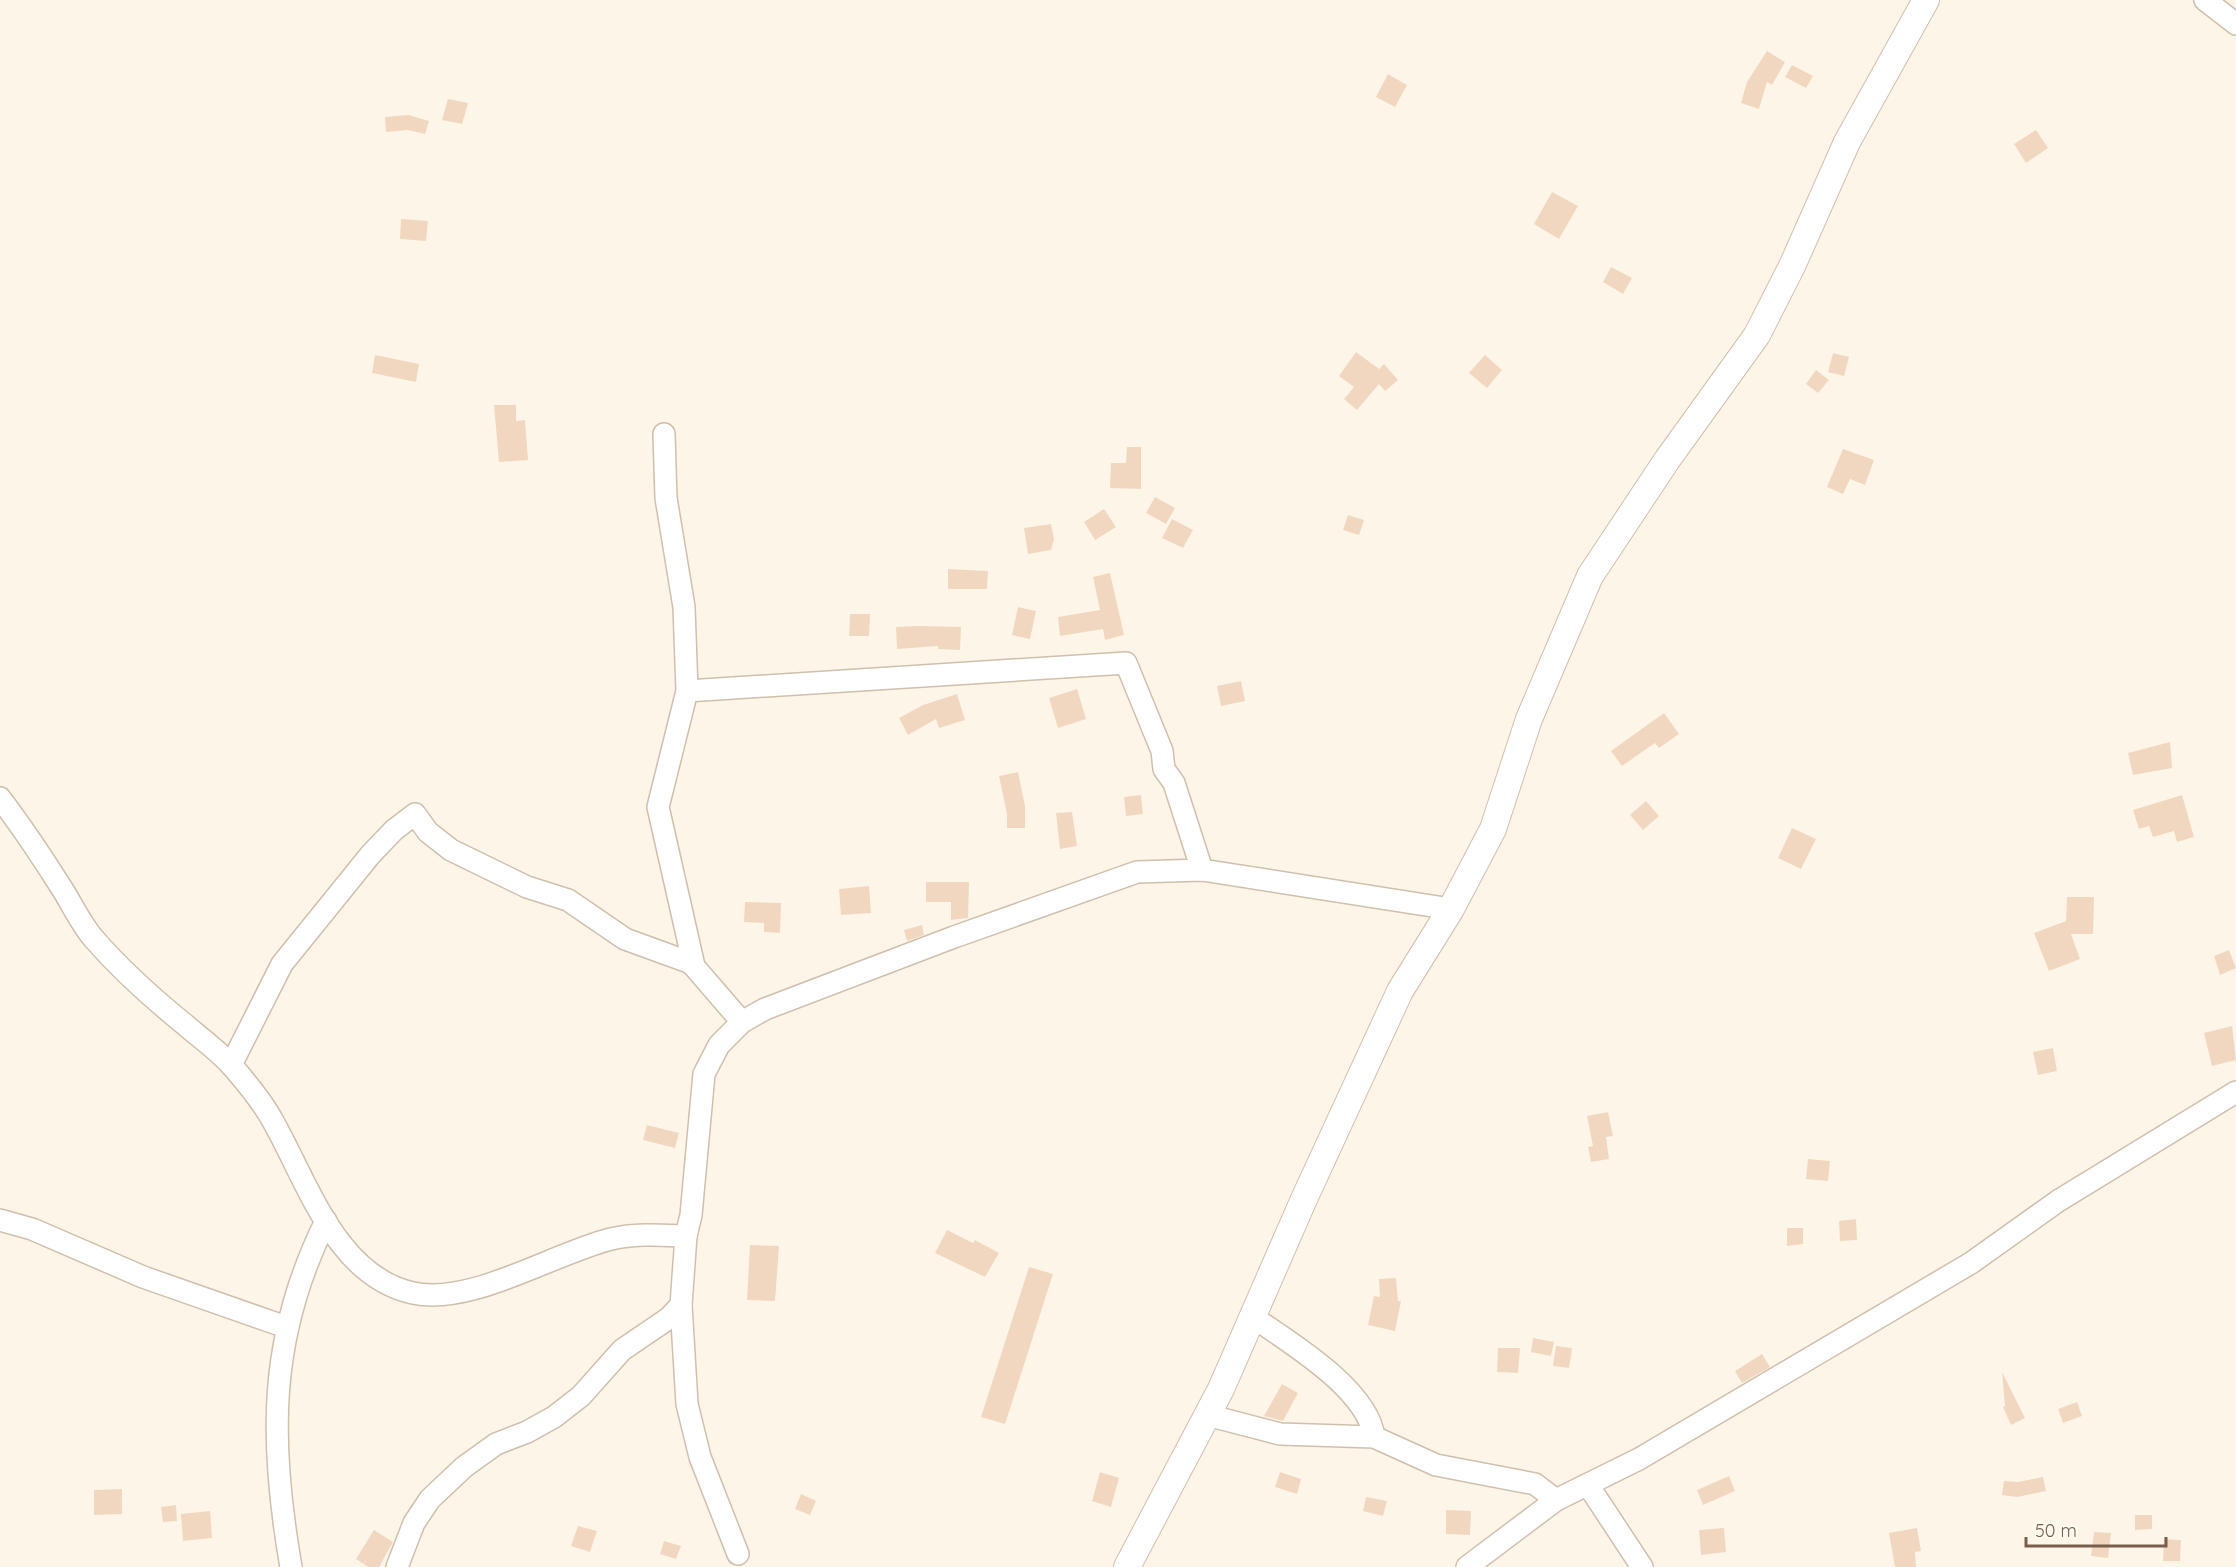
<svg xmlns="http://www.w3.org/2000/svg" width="2236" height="1567" font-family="Quicksand,sans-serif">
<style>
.building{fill:#f2d7c0}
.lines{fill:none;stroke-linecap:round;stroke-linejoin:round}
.minor-casing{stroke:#cfbfad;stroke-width:24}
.tertiary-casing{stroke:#cfbfad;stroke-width:28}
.minor{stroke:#fff;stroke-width:21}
.tertiary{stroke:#fff;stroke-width:26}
</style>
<rect width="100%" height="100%" fill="#fdf6e8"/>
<g class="building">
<path d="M1767 51 1785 62 1772 85 1767 82 1759 109 1741 103 1747 82Z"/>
<path d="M1792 65 1813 76 1806 88 1785 77Z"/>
<path d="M1388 74 1407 85 1395 107 1376 97Z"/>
<path d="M448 99 468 103 462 124 442 120Z"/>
<path d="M409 115 429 121 425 134 408 130 386 132 385 117Z"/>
<path d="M2036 130 2048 148 2026 163 2014 144Z"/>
<path d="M1552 192 1578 206 1559 239 1534 224Z"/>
<path d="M401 219 428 221 426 241 400 239Z"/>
<path d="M1611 267 1632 278 1623 294 1603 282Z"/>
<path d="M1356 352 1379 369 1384 364 1398 380 1385 391 1379 384 1357 410 1344 399 1354 387 1339 376Z"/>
<path d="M1833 353 1849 357 1844 376 1828 372Z"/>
<path d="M375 355 419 364 416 382 372 373Z"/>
<path d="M1485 355 1502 370 1487 388 1469 373Z"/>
<path d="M1816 370 1829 380 1818 393 1806 384Z"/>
<path d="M494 405H516V421L525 420 528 460 499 462Z"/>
<path d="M1127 447H1141V489L1110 488 1111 463H1126Z"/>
<path d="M1843 449 1874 460 1865 485 1850 479 1843 494 1827 487Z"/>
<path d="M1155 497 1175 508 1166 524 1146 513Z"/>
<path d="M1104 509 1116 527 1095 540 1084 522Z"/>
<path d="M1348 515 1364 520 1359 535 1343 530Z"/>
<path d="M1172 519 1193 530 1183 548 1162 538Z"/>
<path d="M1051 524 1054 539 1051 550 1028 554 1024 528Z"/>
<path d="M948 569 988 571 987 589H948Z"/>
<path d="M1110 573 1124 635 1105 640 1103 629 1060 636 1058 617 1100 610 1093 577Z"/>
<path d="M1018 607 1036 611 1030 639 1012 635Z"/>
<path d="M850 614H870L869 636H849Z"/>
<path d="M919 626 961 627 960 650 938 649V646L897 649 896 627Z"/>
<path d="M1241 681 1245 701 1221 706 1217 686Z"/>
<path d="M1077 689 1086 719 1058 728 1049 698Z"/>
<path d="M957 694 965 720 939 728 936 719 908 735 899 718 923 705Z"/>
<path d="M1664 713 1679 734 1659 748 1655 743 1622 766 1611 751Z"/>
<path d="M2170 742 2172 768 2133 775 2128 753Z"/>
<path d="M1018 772 1025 806V828H1007V814L999 776Z"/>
<path d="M1141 795 1143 814 1126 816 1124 797Z"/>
<path d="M2182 795 2194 837 2177 842 2174 831 2153 837 2149 826 2139 829 2133 810Z"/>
<path d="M1646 801 1659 816 1643 830 1630 815Z"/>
<path d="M1072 812 1077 846 1060 849 1056 813Z"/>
<path d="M1792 828 1816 839 1801 869 1778 858Z"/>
<path d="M926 882H969L968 918 951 920V902H926Z"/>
<path d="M869 886 871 913 841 915 839 889Z"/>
<path d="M2067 897H2094L2093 934H2071L2080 959 2049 971 2034 933 2066 921Z"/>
<path d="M745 902 781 903 780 933 764 932V923L744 922Z"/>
<path d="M922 925 924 935 907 941 904 930Z"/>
<path d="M2229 950 2236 968 2220 975 2214 956Z"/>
<path d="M2232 1026 2236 1060 2212 1066 2204 1033Z"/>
<path d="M2053 1048 2057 1071 2038 1075 2033 1052Z"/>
<path d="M1608 1112 1613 1136 1606 1137 1609 1159 1591 1162 1588 1147 1593 1146 1587 1116Z"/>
<path d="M647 1125 679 1133 675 1148 643 1140Z"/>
<path d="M1808 1159 1830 1161 1828 1181 1806 1179Z"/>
<path d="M1856 1219 1857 1240 1840 1241 1839 1221Z"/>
<path d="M1787 1228H1803V1244L1787 1246Z"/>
<path d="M947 1230 973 1243 975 1240 999 1253 985 1277 935 1253Z"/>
<path d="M750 1245 779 1246 775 1301 747 1300Z"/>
<path d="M1029 1267 1053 1274 1005 1424 981 1417Z"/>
<path d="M1396 1278 1398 1301H1401L1395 1331 1368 1325 1374 1296 1380 1297 1379 1279Z"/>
<path d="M1533 1338 1554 1342 1551 1356 1531 1352Z"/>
<path d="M1556 1346 1572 1348 1569 1368 1553 1366Z"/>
<path d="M1498 1348H1520L1518 1373 1497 1372Z"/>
<path d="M1762 1354 1770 1367 1742 1383 1735 1371Z"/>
<path d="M2002 1372 2025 1418 2011 1425 2003 1407 2005 1406Z"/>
<path d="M1282 1384 1298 1393 1283 1421 1264 1416Z"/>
<path d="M2077 1402 2082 1416 2063 1423 2058 1409Z"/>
<path d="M1100 1472 1119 1478 1111 1507 1092 1501Z"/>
<path d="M1280 1472 1301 1479 1297 1494 1275 1487Z"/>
<path d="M1729 1476 1735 1491 1703 1505 1697 1490Z"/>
<path d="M2043 1477 2046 1491 2017 1497 2002 1495 2004 1481 2018 1482Z"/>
<path d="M122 1489V1514L94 1515V1490Z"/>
<path d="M801 1494 816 1501 810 1515 795 1509Z"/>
<path d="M1366 1497 1387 1501 1383 1516 1363 1511Z"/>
<path d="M176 1505 177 1521 163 1522 161 1507Z"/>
<path d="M1446 1510 1471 1511 1470 1535 1446 1534Z"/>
<path d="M210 1511 212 1538 183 1541 181 1514Z"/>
<path d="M2135 1515H2152V1529L2135 1530Z"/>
<path d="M578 1526 597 1531 590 1552 571 1546Z"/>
<path d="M1724 1528 1726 1552 1701 1555 1699 1530Z"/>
<path d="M1917 1528 1921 1551 1915 1552 1916 1567H1895L1889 1533Z"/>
<path d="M374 1530 393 1542 379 1567H368L356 1559Z"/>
<path d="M2094 1532 2111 1533 2108 1558 2091 1556Z"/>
<path d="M2164 1539 2181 1540 2180 1561H2163Z"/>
<path d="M664 1541 681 1546 676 1559 660 1554Z"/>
</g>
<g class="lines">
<g class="minor-casing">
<g id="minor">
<path d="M2205 0 2236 24"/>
<path d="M664 434 666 498 684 607 687 691 658 807 694 966"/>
<path d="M687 691 1126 663 1162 751 1164 769 1174 783 1202 870"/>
<path d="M0 798C22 827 42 857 61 887 72 904 81 924 94 939 121 970 151 997 183 1023 199 1037 219 1051 233 1067 246 1082 260 1099 270 1116 306 1177 334 1276 413 1293 471 1306 554 1253 611 1239 635 1233 661 1235 686 1236L691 1215 704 1074 719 1045 742 1022 765 1009 954 937 1137 872 1202 870 1451 909"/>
<path d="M231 1065 282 964 371 854 394 830 415 814 428 832 451 850 527 887 568 900 625 939 691 963 742 1022"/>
<path d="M0 1220 32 1229 143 1277 286 1327"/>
<path d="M681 1305 687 1404 700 1457 738 1554"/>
<path d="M1253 1317C1290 1343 1368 1389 1374 1437"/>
<path d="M1207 1415 1280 1434 1374 1437 1436 1465 1535 1484 1556 1500"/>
<path d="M1588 1485 1642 1567"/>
<path d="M291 1567C269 1441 268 1337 326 1221"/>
<path d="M397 1567 414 1523 430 1499 464 1467 496 1444 527 1432 554 1417 581 1396 622 1350 669 1318 681 1305 686 1236"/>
<path d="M1467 1567 1556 1500 1639 1459 1971 1263 2058 1201 2236 1092"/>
</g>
</g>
<g class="tertiary-casing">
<path id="tertiary" d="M1127 1567 1221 1389 1304 1199 1400 991 1451 909 1493 829 1529 719 1590 576 1667 460 1757 335 1793 264 1847 142 1926 0"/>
</g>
<use href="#minor" class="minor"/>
<use href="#tertiary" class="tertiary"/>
</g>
<path d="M2026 1537v9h140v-9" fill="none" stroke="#785e4b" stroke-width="3"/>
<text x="2035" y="1537" font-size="18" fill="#785e4b" stroke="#fffaef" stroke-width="4.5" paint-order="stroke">50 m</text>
</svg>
